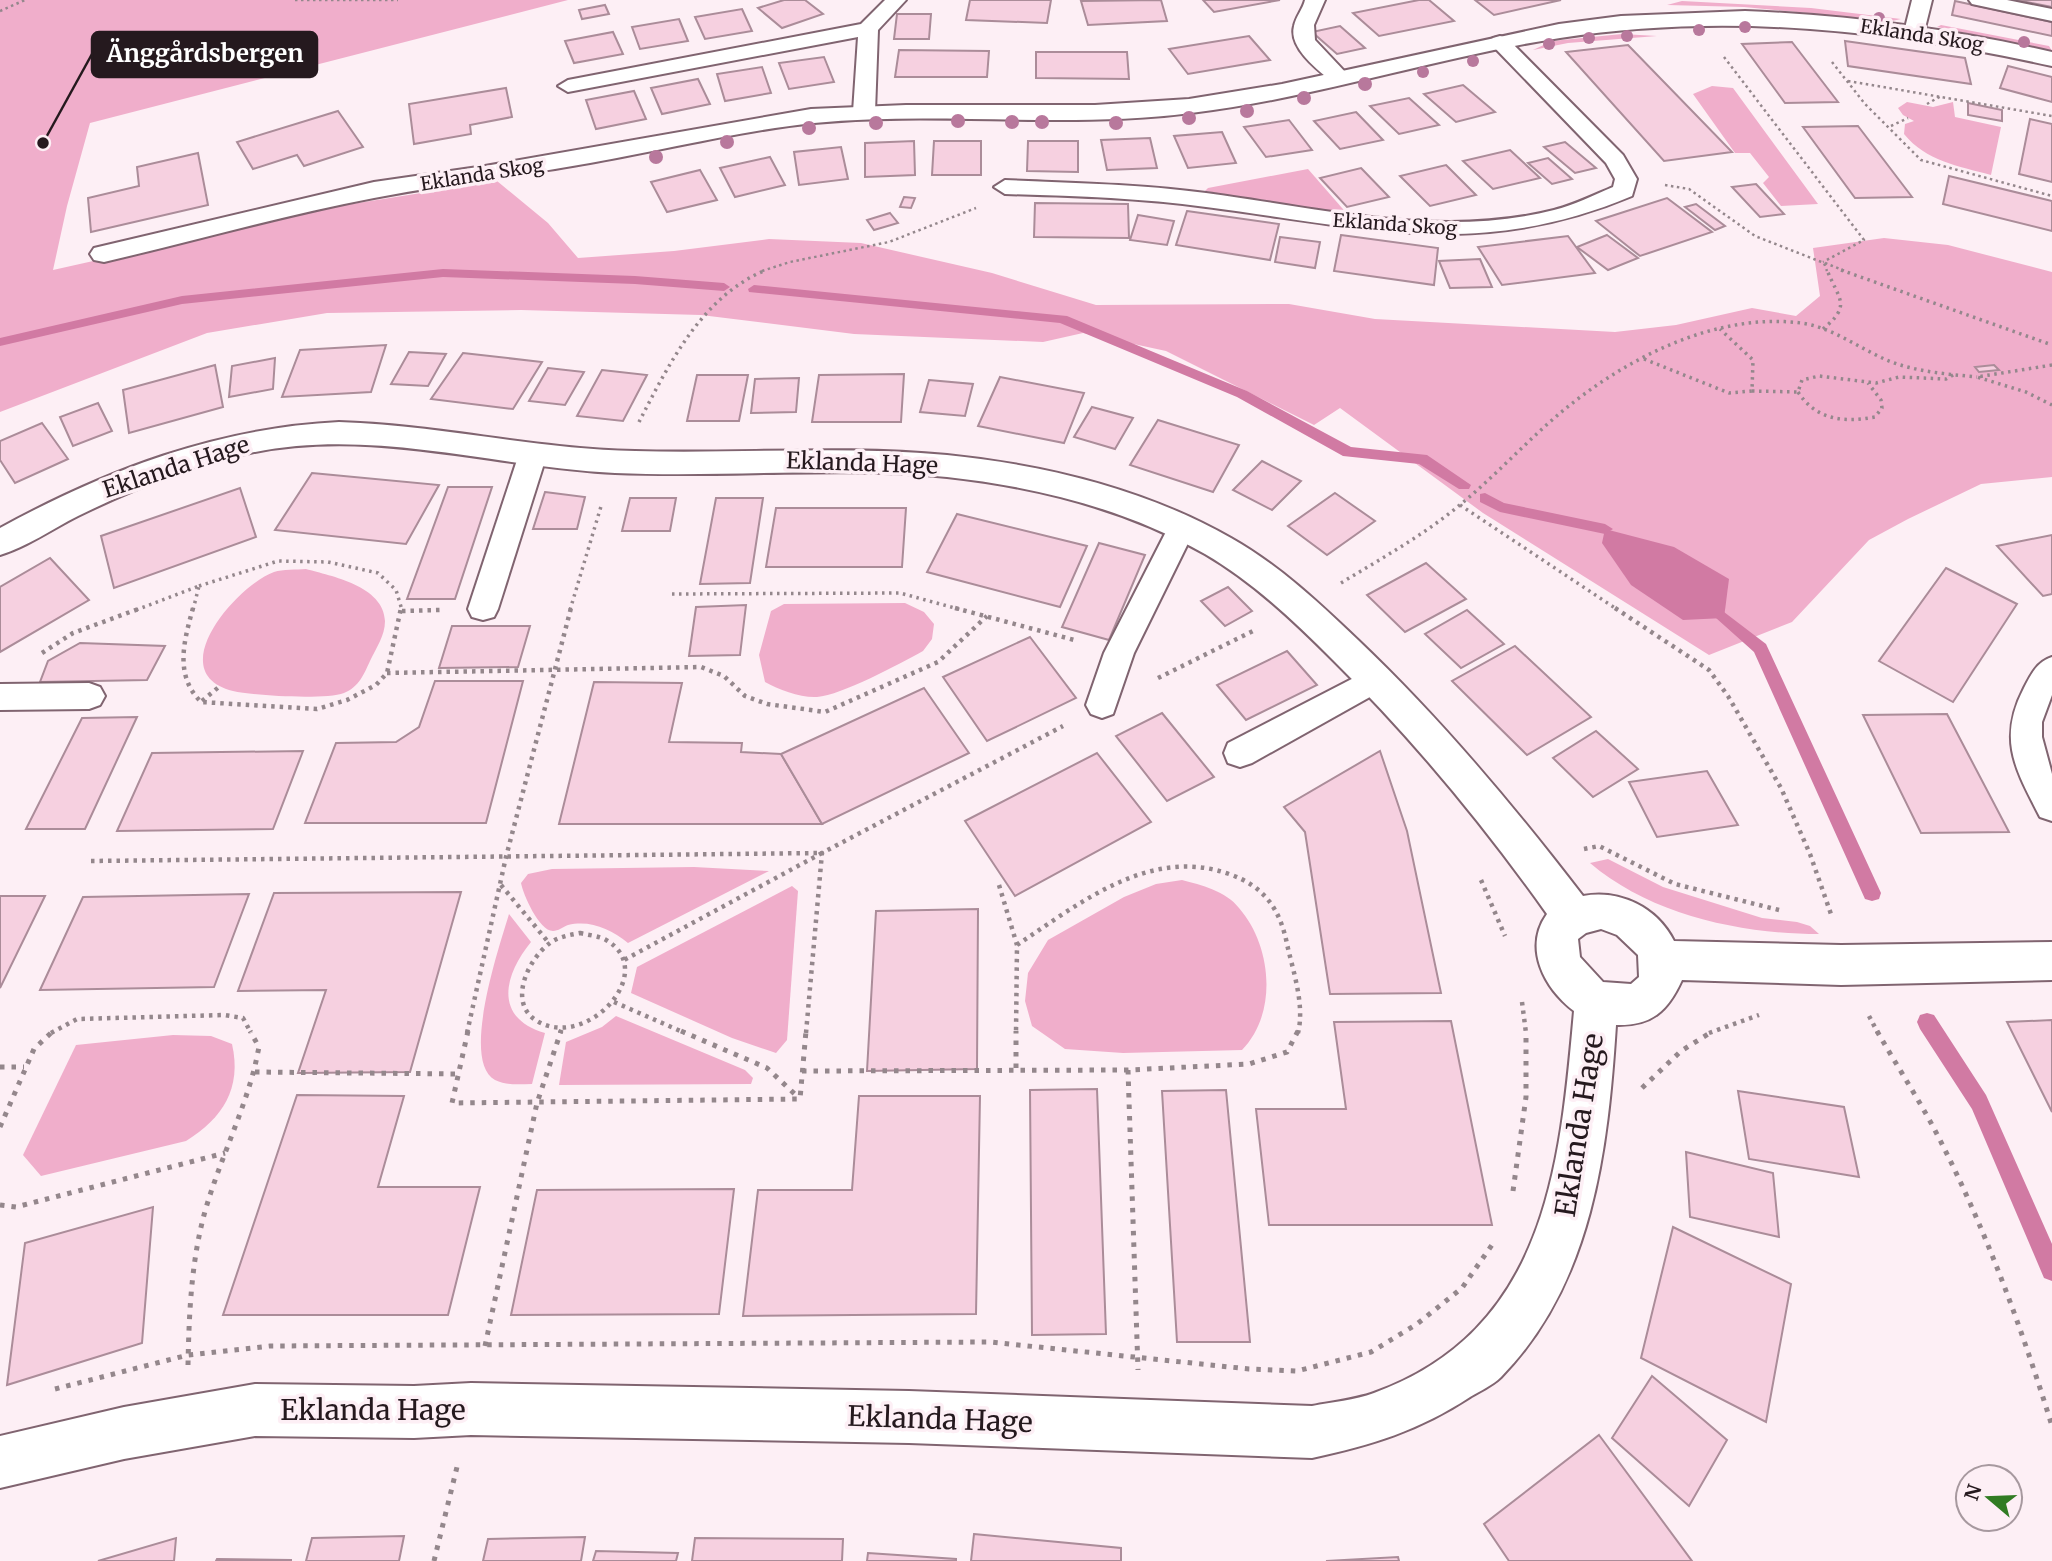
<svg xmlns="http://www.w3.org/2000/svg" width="2052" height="1561" font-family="Merriweather,serif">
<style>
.green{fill:#f0aecb}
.water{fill:#d17aa3}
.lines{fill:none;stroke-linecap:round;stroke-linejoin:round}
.stream{fill:#d17aa3;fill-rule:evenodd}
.building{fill:#f6d0e0;stroke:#ab8c99;stroke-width:2}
.service-casing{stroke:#806470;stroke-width:4}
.minor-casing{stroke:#806470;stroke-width:4}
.path-far3{stroke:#94878c;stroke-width:2.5;stroke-dasharray:2.5 3.5;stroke-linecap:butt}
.path-far2{stroke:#94878c;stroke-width:3.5;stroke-dasharray:2.5 4.5;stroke-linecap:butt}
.path-far1{stroke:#94878c;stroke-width:4.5;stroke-dasharray:3.5 5;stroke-linecap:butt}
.path{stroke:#94878c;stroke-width:5;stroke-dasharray:4.5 7;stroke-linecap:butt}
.service{fill:#fff;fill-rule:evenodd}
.minor{fill:#fff;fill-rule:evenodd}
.tree{fill:#b8789c}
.labels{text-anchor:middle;stroke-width:7;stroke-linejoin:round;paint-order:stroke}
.far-street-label{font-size:19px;fill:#25191e;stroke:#fdeff5}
.street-label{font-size:23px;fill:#25191e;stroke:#fdeff5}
.near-street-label{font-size:28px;fill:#25191e;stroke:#fdeff5}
.leader{fill:none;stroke:#25191e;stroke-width:2.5}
.callout-dot{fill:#25191e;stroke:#fdeff5;stroke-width:2.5}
.callout{fill:#25191e;stroke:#25191e;stroke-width:2.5}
.callout-label{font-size:24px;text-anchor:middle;font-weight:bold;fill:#fff}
</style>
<rect width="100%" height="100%" fill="#fdeff5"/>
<g class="green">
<path d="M0 0H568L90 123 67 206 53 270 339 206 497 181 548 223 578 258 674 251 769 239 861 243 992 273 1096 305 1289 304 1375 319 1615 332 1676 325 1752 308 1796 316 1820 296 1813 248 1884 238 1948 245 2052 272V477L1981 484 1908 519 1869 540 1792 622 1709 655 1483 513 1340 408 1314 425 1166 351 1083 333 1043 342 854 334 701 315 521 310 327 313 207 333 0 412Z"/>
<path d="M1682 1 1811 8 1901 19 1892 21 1744 7 1667 5Z"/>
<path d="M1941 25 2049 46 2052 51 1937 27Z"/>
<path d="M1622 34 1657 36 1568 43 1533 50 1552 41Z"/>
<path d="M1712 86 1733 88 1818 204 1781 206 1763 183 1769 177 1750 153H1735L1693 94Z"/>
<path d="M1907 102 1933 107 1953 102 1955 117 2001 127 1991 175C1958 166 1926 161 1904 134L1905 124 1914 121 1903 115 1898 108Z"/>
<path d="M1308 169 1349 216 1205 191 1208 188Z"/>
<path d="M306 569C331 576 384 586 385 621 385 636 376 648 370 661 364 674 359 687 344 693 325 700 255 696 233 691 161 673 236 586 274 572 283 569 296 570 306 569Z"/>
<path d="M905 603 924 612 934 624 932 639 923 651C899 664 842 695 817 697 801 698 779 690 765 682L759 655 771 611 784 604Z"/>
<path d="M1608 859 1663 887 1762 918 1797 922 1810 926 1819 934C1741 934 1651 915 1590 863Z"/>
<path d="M694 867 769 871 628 943C610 929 591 920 568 925 563 927 558 931 553 931 539 931 523 894 521 883L528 874 552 869Z"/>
<path d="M1182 880C1201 885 1226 891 1239 908 1272 946 1278 1013 1242 1050L1123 1053 1065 1049 1032 1026 1025 1001 1028 973 1048 940 1124 897 1156 884Z"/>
<path d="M792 886 798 891 787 1040 776 1053 732 1038 631 993 637 967Z"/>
<path d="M509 914 531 942C504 975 493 1018 545 1033L532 1084C520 1084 507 1086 495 1080 460 1061 500 945 509 914Z"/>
<path d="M616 1016 745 1070 753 1078 751 1084 559 1085 566 1042 602 1027Z"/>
<path d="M173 1035 211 1036 232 1044C242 1088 223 1118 186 1141L41 1176 23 1155 76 1045Z"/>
</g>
<path class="water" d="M1605 529 1674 547 1729 579 1724 618 1683 620 1631 585 1602 543Z"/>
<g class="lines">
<g class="stream">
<path d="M443 269 635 276 724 283 730 287 724 291 635 284 443 277 182 304 0 346V338L182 296Z"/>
<path d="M754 285 1067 316 1247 391 1351 447 1427 455 1471 485 1469 489H1459L1419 464 1343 456 1237 397 1060 323 749 292 748 289Z"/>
<path d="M1485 493 1504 503 1605 524 1613 529 1605 534 1500 512 1480 502V494Z"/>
<path d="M1724 612 1766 644 1881 893 1879 899 1872 901 1865 899 1754 652 1716 618Z"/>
<path d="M1927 1013 1934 1015 1986 1095 2052 1244V1281L2044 1278 1972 1109 1920 1029 1917 1022 1920 1015Z"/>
</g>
</g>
<g class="building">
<path d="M784 0H805L823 14 782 28 758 8Z"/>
<path d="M970 0H1051L1047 23 966 20Z"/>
<path d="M1161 0 1167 21 1088 25 1081 1Z"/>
<path d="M1203 0H1280L1214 12Z"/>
<path d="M1419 0H1429L1454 21 1379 36 1353 13Z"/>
<path d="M1475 0H1561L1494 15Z"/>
<path d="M2017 0H2052V7Z"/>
<path d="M1955 1 2052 22V36L1952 15Z"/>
<path d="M605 5 609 14 582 19 579 10Z"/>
<path d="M742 9 752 31 705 39 695 17Z"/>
<path d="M897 14H931L929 39H894Z"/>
<path d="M679 19 688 41 640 49 632 27Z"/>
<path d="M1340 26 1365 48 1337 54 1312 32Z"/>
<path d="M613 32 623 54 574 63 565 41Z"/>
<path d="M1249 36 1270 60 1188 74 1169 49Z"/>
<path d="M1845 41 1965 58 1971 84 1848 66Z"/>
<path d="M1792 42 1838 102 1785 103 1742 44Z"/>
<path d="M1628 45 1732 152 1664 161 1566 52Z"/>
<path d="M899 50 989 51 987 77H895Z"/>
<path d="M1036 52H1127L1129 79 1036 78Z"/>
<path d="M824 57 834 82 789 89 779 63Z"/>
<path d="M2008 66 2052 77V102L2000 88Z"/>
<path d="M762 67 771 93 725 101 717 74Z"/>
<path d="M698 79 710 104 662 114 651 88Z"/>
<path d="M1463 85 1495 112 1456 122 1424 94Z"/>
<path d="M506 88 512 117 470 125 471 134 414 144 409 104Z"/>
<path d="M634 91 646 119 596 129 586 100Z"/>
<path d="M1409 98 1439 125 1399 134 1370 106Z"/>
<path d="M1968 103 2002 110V121L1968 115Z"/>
<path d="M338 111 363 147 304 166 297 155 253 169 237 142Z"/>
<path d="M1356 112 1383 140 1340 149 1314 121Z"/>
<path d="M2030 119 2052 124V182L2019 174Z"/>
<path d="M1289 120 1312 150 1266 157 1244 127Z"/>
<path d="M1858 126 1912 197 1855 198 1803 127Z"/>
<path d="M1222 132 1236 163 1188 168 1174 136Z"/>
<path d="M1150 138 1157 168 1107 170 1101 140Z"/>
<path d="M914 141 915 175 865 177V143Z"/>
<path d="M934 141H981V175H932Z"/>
<path d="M1028 141H1078V172L1027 171Z"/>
<path d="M1565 142 1596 168 1575 173 1544 147Z"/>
<path d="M841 147 848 179 799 185 794 152Z"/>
<path d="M1510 150 1540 178 1493 189 1463 161Z"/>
<path d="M198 153 208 205 91 232 88 198 139 186 137 167Z"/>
<path d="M770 157 785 185 735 197 720 168Z"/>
<path d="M1548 158 1572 179 1552 184 1528 163Z"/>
<path d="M1446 165 1476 195 1430 206 1400 176Z"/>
<path d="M1361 168 1389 197 1347 207 1320 178Z"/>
<path d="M700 170 717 200 667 212 651 182Z"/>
<path d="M1949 176 2052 201V231L1943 204Z"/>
<path d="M1756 184 1784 214 1760 217 1732 187Z"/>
<path d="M904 197 915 198 911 208 900 207Z"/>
<path d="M1667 198 1712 232 1640 256 1596 221Z"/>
<path d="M1035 203 1128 204 1129 238 1034 237Z"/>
<path d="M1696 204 1725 226 1715 230 1685 207Z"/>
<path d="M1187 211 1279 224 1270 260 1176 245Z"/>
<path d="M890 213 898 223 874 230 867 220Z"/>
<path d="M1138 215 1174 221 1167 245 1130 240Z"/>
<path d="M1341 235 1438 248 1434 285 1334 271Z"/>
<path d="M1607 235 1638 258 1608 270 1577 247Z"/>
<path d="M1568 236 1595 273 1502 285 1478 247Z"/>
<path d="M1280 237 1320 242 1315 268 1275 262Z"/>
<path d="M1480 259 1492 287 1450 288 1439 261Z"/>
<path d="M386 345 371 392 282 397 300 350Z"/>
<path d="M409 352 446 354 428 386 391 384Z"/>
<path d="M463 353 542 362 513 409 431 399Z"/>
<path d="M275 358 273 389 229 397 232 366Z"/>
<path d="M215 365 223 407 129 433 123 390Z"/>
<path d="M1994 365 1999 370 1979 372 1975 367Z"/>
<path d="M548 368 584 372 565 405 529 401Z"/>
<path d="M602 370 647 375 623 421 577 416Z"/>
<path d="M904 374 901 422H812L819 375Z"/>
<path d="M697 375H748L739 421H687Z"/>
<path d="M1000 377 1084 393 1064 443 978 426Z"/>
<path d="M799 378 796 412 751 413 755 379Z"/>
<path d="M929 380 973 384 965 416 920 412Z"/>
<path d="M98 403 112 431 73 446 60 417Z"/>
<path d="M1092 407 1133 418 1115 449 1074 437Z"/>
<path d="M1158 420 1239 445 1213 492 1130 465Z"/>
<path d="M42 423 68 459 15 483 0 460V441Z"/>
<path d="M1262 461 1301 481 1272 510 1233 490Z"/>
<path d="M312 473 439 485 406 544 275 530Z"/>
<path d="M448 487H492L455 599H407Z"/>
<path d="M240 488 256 537 114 588 101 536Z"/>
<path d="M545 492 585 497 577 529H533Z"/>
<path d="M1335 493 1375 521 1327 555 1288 526Z"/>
<path d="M630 498H676L670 531H622Z"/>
<path d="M716 498H763L750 583 700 584Z"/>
<path d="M776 508H906L902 567H766Z"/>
<path d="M957 514 1087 546 1060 607 927 572Z"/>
<path d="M2052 535V594L2043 596 1997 546Z"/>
<path d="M1099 543 1145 555 1109 640 1062 627Z"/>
<path d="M50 558 89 600 0 652V587Z"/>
<path d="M1426 563 1466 599 1405 632 1367 595Z"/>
<path d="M1946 568 2017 604 1953 702 1879 661Z"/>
<path d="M1228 587 1252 611 1225 626 1201 601Z"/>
<path d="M746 605 740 655 689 656 696 607Z"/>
<path d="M1467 610 1504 644 1461 668 1425 634Z"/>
<path d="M452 626H530L518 667 439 668Z"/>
<path d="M1030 637 1076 698 987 741 943 677Z"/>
<path d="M80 643 165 646 147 680 40 682 48 661Z"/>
<path d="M1515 646 1591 717 1527 755 1452 681Z"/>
<path d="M1287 651 1317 685 1246 720 1217 685Z"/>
<path d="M435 681H523L486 823H305L336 743 396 742 419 727Z"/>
<path d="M594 682 682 683 669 742 742 743 741 752 781 754 822 824H559Z"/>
<path d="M924 688 969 753 822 824 781 754Z"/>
<path d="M1162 713 1214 777 1167 801 1116 736Z"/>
<path d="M1947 714 2009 832 1921 833 1863 715Z"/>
<path d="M137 717 85 829H26L82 718Z"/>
<path d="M1596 731 1638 769 1593 797 1553 758Z"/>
<path d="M303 751 273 829 117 831 152 753Z"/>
<path d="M1380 751 1407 831 1441 993 1330 994 1305 832 1284 807Z"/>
<path d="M1097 753 1151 822 1015 896 965 821Z"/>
<path d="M1707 771 1738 825 1657 837 1629 782Z"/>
<path d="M461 892 410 1072 298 1073 326 990 238 991 274 893Z"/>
<path d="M249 894 214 987 40 990 83 897Z"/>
<path d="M0 896H45L0 988Z"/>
<path d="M978 909 977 1069 867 1071 876 911Z"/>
<path d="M2052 1020V1112L2007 1022Z"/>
<path d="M1451 1021 1492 1225H1269L1256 1109H1346L1334 1022Z"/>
<path d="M1097 1089 1106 1334 1032 1335 1030 1090Z"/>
<path d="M1226 1090 1250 1342H1177L1162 1091Z"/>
<path d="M1738 1091 1844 1107 1859 1177 1749 1159Z"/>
<path d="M297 1095 404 1096 378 1187H480L448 1315H223Z"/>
<path d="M859 1096H980L976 1314 743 1316 758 1190H852Z"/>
<path d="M1686 1152 1773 1173 1779 1237 1690 1217Z"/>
<path d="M734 1189 719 1314 511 1315 537 1190Z"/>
<path d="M153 1207 142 1343 7 1385 25 1243Z"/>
<path d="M1673 1227 1791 1284 1766 1422 1641 1358Z"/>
<path d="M1652 1376 1727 1440 1689 1506 1612 1438Z"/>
<path d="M1599 1435 1692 1561H1509L1484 1524Z"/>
<path d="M974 1534 1121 1548V1561H971Z"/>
<path d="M404 1536 399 1561H306L312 1538Z"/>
<path d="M585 1537 581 1561H483L488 1539Z"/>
<path d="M176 1538 174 1561H98Z"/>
<path d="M695 1538 843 1539 842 1561H692Z"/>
<path d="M596 1551 678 1553 676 1561H593Z"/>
<path d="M868 1553 956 1559V1561H867Z"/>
<path d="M1398 1557 1399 1561H1326Z"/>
<path d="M217 1559 292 1560 216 1561Z"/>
</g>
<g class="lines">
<g class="service-casing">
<g id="service">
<path d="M885 0H906L878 30 875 112 872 117 864 118 853 112 858 37 568 92 558 86 568 80 861 24Z"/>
<path d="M1305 0H1325L1314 25 1315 40 1348 75 1351 79 1348 83H1334C1319 71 1288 48 1294 26 1296 16 1303 9 1305 0Z"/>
<path d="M1912 0H1932L1924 32 1914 38 1904 32Z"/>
<path d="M1969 0H2007L2052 9V21L1972 4Z"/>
<path d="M1500 36 1507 38 1623 155 1637 179 1632 196C1478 261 1363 227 1206 207 1139 198 1072 196 1005 194L994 187 1005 180C1072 183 1139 184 1206 193 1320 208 1439 239 1554 210 1574 205 1594 195 1613 187L1615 179 1606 163 1493 46 1490 42 1493 38Z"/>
<path d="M533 445 543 447 547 454 498 609 494 617 483 620 472 617 468 609 519 454 523 447Z"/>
<path d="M1182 517 1192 520 1196 527 1134 653 1113 714 1102 718 1091 714 1086 705 1104 653 1172 520Z"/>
<path d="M2052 657V695L2042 722V737L2052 774V821L2040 817C2016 770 1997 740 2024 688 2031 674 2037 662 2052 657Z"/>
<path d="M1375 667 1386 670 1391 679 1386 688 1252 763 1240 767 1228 763 1224 753 1228 743Z"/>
<path d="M89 683 100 687 105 696 100 705 89 709 0 710V684Z"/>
</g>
</g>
<g class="minor-casing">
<g id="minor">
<path d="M1745 11C1849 15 1950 29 2052 52V66C1889 30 1726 12 1560 38 1436 57 1316 98 1191 113 1066 129 939 111 814 123 739 131 664 150 590 163 518 176 446 184 374 198 284 215 194 241 104 262L94 260 90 254 94 248 374 182 485 166 811 109 906 105H1095L1189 99 1282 84 1559 24 1621 16Z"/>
<path d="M339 422C438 425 536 449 635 451 739 454 843 445 947 455 1046 465 1145 489 1231 538 1279 565 1319 603 1358 640 1441 719 1514 806 1583 896 1619 889 1657 907 1674 941L1841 945 2052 942V980L1841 985 1682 980C1668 1011 1652 1026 1616 1025 1608 1149 1593 1283 1501 1377 1493 1385 1480 1391 1470 1397 1418 1431 1372 1445 1312 1458L909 1443 471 1435 414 1438 255 1436 124 1459 0 1488V1436L124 1407 255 1384 414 1386 471 1383 909 1391 1312 1406C1332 1402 1355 1400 1374 1393 1546 1330 1560 1168 1574 1011 1544 988 1523 948 1547 914 1483 824 1412 738 1333 660 1294 621 1253 582 1205 554 1126 509 1038 487 947 477 837 466 726 478 615 473 493 467 373 427 250 453 190 466 133 489 78 516 52 529 27 547 0 555V528C106 470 217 428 339 422ZM1601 929 1617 935 1638 955 1639 977 1631 984 1603 982 1580 957 1578 939 1586 933Z"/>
</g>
</g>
<g class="path-far3">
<path d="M295 0H398"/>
<path d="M0 11 25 0"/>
<path d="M1724 57 1864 240 1823 262"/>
<path d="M1832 62 1865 104 1921 160 2052 196"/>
<path d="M1848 81 2052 116"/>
<path d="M1927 104 1941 96"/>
<path d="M1891 126 1908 118"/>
<path d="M1665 185 1689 189 1755 236 1824 263 1827 271"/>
<path d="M1825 263 1845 271"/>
<path d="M762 271 790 262 889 242 976 208"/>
</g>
<g class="path-far2">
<path d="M1841 270 2052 345"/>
<path d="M1823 329C1852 305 1839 300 1827 270"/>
<path d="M1644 359 1729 393 1752 391 1753 360 1720 329"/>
<path d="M2052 365 1977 377 2026 392 2052 405"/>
<path d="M1752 391 1798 392 1802 380 1819 376 1876 383 1899 377 1946 379 1955 374"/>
<path d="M1798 392C1816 420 1844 423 1875 417L1882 408 1881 400 1868 383"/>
<path d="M639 422C669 364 702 296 766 270"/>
<path d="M1460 505 1618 610"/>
<path d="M1341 583C1382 558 1424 535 1461 504 1495 476 1525 443 1559 414 1623 360 1714 312 1801 323 1832 327 1860 349 1889 361 1917 372 1947 374 1977 377"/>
<path d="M199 586 278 561 328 562 378 573 396 590 402 610"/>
<path d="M672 594 900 593 962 610"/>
<path d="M136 610 199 586"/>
<path d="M193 610 199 586"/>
<path d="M570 610 602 503"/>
</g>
<g class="path-far1">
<path d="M193 608C184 641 174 675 201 702L317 709 347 700 376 685 387 673 401 608"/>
<path d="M955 608 1078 641"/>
<path d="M1615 608 1709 670 1728 696 1781 788 1810 854 1832 917"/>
<path d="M402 611 440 610"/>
<path d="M42 653 73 633 141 608"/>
<path d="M387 673 701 667 724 676 745 696 767 704 825 712 938 662 987 616"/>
<path d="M1158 678 1257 629"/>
<path d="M202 701 220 686"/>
<path d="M1584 849 1599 846 1675 884 1783 911"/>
<path d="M91 861 822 853 624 960"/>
<path d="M1481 880 1505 936"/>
<path d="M501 885 549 943"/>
<path d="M999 885 1017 945 1016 1033"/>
<path d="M580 933C588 935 599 936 606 940 660 971 587 1051 537 1021 507 1003 528 959 550 943 558 937 569 935 580 933Z"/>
<path d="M1017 945C1080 903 1150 846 1229 874 1264 886 1280 909 1287 944 1293 971 1305 1005 1298 1033"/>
<path d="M614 1002 685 1033"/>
<path d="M1522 1002 1526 1033"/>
<path d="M1869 1016 1878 1033"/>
<path d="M51 1033 77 1019 224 1015 243 1018 251 1033"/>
<path d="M467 1033 506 857 571 608"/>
<path d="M560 1033 562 1028"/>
<path d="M806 1033 822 853 1063 726"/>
<path d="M1709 1033 1759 1015"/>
</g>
<g class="path">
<path d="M468 1031 452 1103 800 1099 806 1031"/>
<path d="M681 1031 767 1068 799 1098"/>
<path d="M1877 1031C1898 1068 1922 1104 1941 1142 1987 1233 2022 1329 2052 1426"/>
<path d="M0 1067H24"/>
<path d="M1016 1068V1031"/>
<path d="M1128 1070 1138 1370"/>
<path d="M802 1071 1128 1070 1249 1064 1287 1052 1298 1031"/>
<path d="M255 1072 460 1074"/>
<path d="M1642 1088 1681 1051 1713 1031"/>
<path d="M0 1127 34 1049 53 1031"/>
<path d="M1513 1191 1526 1097V1031"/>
<path d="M0 1205 16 1207 225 1153"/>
<path d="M485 1346 537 1103 561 1031"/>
<path d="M188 1365C189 1315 191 1264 204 1215 218 1164 242 1117 255 1066L259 1047 250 1031"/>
<path d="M55 1389 188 1355 270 1346 990 1342 1249 1369 1297 1371 1371 1352 1417 1324 1462 1288 1494 1242"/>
<path d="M434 1561 457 1467"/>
</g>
<use href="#service" class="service"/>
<use href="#minor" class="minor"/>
</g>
<g class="tree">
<circle cx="1879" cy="18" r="6"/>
<circle cx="1745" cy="27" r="6"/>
<circle cx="1699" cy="30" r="6"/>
<circle cx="1627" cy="36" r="6"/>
<circle cx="1589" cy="38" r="6"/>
<circle cx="2024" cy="42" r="6"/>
<circle cx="1549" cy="44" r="6"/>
<circle cx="1473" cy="61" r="6"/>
<circle cx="1423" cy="72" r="6"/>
<circle cx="1365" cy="84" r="7"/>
<circle cx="1304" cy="98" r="7"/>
<circle cx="1247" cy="111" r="7"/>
<circle cx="1189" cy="118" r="7"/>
<circle cx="958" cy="121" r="7"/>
<circle cx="1012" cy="122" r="7"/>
<circle cx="1042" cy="122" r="7"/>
<circle cx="876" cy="123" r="7"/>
<circle cx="1116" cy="123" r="7"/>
<circle cx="809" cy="128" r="7"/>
<circle cx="727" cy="142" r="7"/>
<circle cx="656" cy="157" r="7"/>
</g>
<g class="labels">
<g class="far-street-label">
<text transform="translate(1922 35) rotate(9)" y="7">Eklanda Skog</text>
<text transform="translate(482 174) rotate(-9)" y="7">Eklanda Skog</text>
<text transform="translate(1395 224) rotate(4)" y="7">Eklanda Skog</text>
</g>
<g class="street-label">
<text transform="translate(862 463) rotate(2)" y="8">Eklanda Hage</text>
<text transform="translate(176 467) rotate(-18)" y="8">Eklanda Hage</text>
</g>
<g class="near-street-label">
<text transform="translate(1579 1125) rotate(-81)" y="10">Eklanda Hage</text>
<text x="373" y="1420">Eklanda Hage</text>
<text transform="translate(940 1419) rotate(2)" y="10">Eklanda Hage</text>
</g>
</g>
<path class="leader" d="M43 143L92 54"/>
<circle class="callout-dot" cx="43" cy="143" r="7"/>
<rect class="callout" x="92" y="32" width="225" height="45" rx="7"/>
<g class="callout-label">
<text x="205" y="62">Änggårdsbergen</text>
</g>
<g transform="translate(1989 1498) rotate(289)"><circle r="33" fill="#fdeff5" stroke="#a7999f" stroke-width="2"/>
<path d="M0-5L12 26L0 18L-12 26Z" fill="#317c23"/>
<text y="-10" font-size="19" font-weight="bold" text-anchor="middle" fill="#25191e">N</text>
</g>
</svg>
